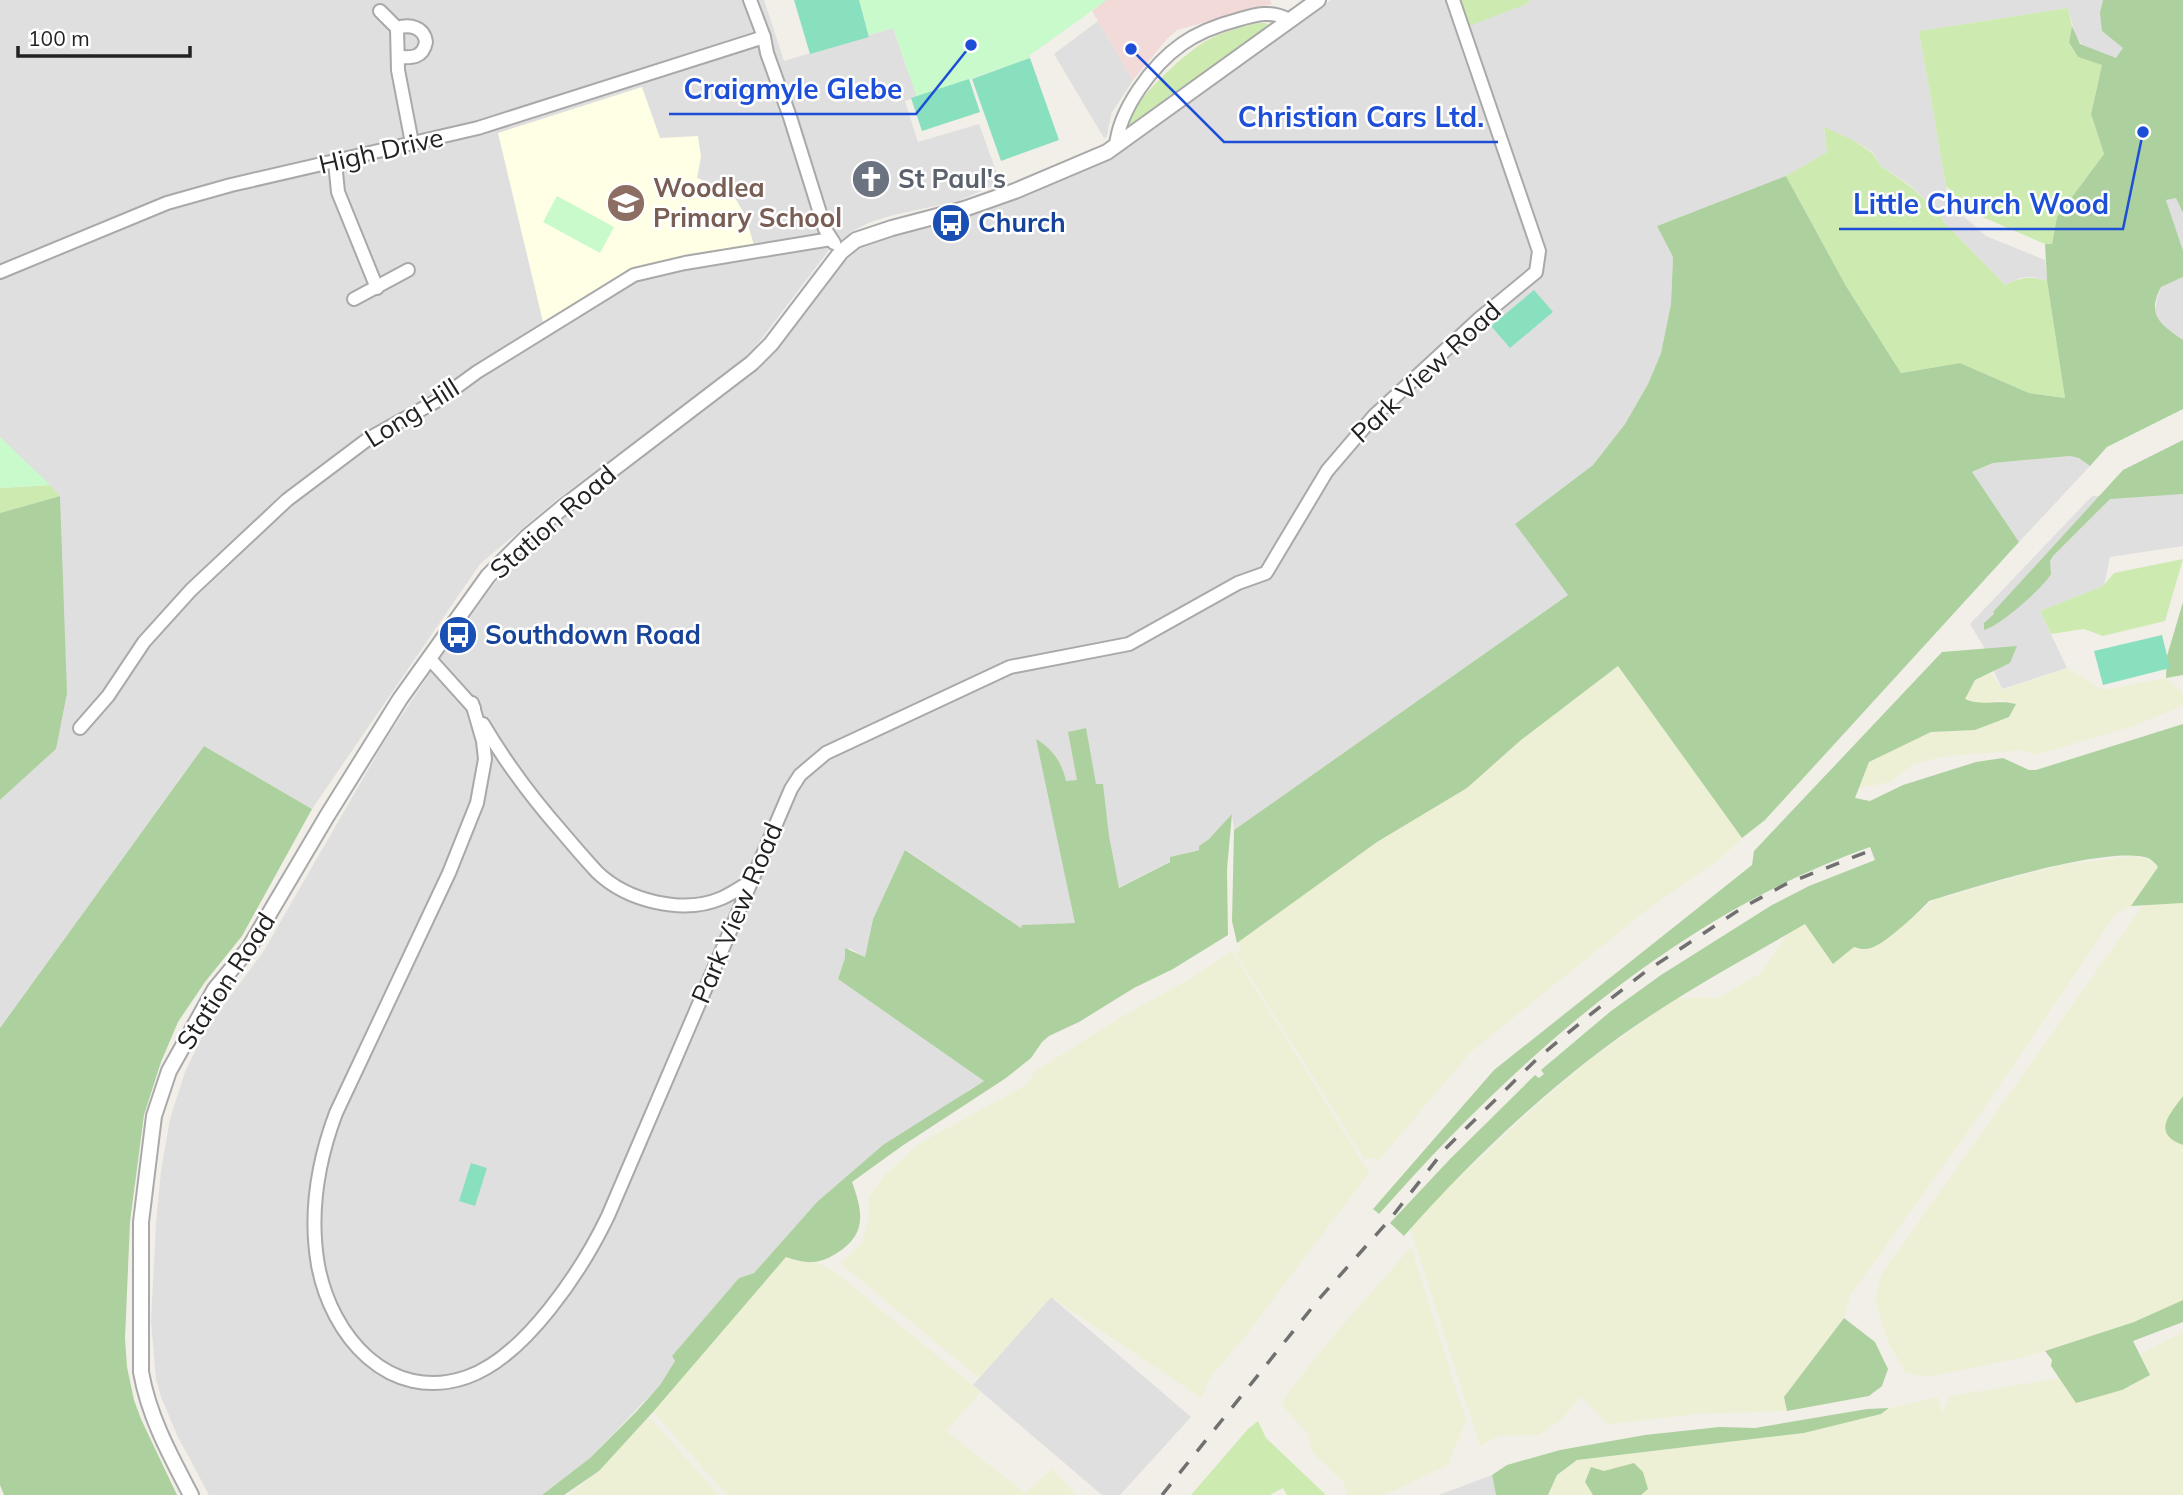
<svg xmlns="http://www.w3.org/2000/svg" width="2183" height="1495" font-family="Mulish,sans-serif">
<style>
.residential{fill:#e0dfdf}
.commercial{fill:#f2dad9}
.education{fill:#ffffe5}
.farmland{fill:#eef0d5}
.grass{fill:#cdebb0}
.forest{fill:#add19e}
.park{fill:#c8facc}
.pitch{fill:#88e0be}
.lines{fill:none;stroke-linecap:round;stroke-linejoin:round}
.minor-casing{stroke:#a9a9a9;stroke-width:16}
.tertiary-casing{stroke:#a9a9a9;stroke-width:18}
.minor{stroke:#fff;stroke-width:12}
.tertiary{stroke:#fff;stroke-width:14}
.rail{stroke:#707070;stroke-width:3.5;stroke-dasharray:14 14;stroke-linecap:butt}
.labels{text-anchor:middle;stroke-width:5;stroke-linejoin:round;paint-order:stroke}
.street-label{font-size:26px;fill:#222;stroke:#fff}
.worship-label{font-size:26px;font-weight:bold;fill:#5b616d;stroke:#fff;text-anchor:start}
.education-label{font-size:26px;font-weight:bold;fill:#785e54;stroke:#fff;text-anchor:start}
.transit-label{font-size:26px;font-weight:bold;fill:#164399;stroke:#fff;text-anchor:start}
.leader{fill:none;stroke:#1d4ed8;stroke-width:2.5}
.callout-dot{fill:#1d4ed8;stroke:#fff;stroke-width:2.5}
.callout-label{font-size:28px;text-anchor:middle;font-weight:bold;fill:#1d4ed8;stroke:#fff;stroke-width:5;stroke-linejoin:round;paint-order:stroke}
</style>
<rect width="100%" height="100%" fill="#f2efe9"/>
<g class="residential">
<path d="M0 0H764L784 61 893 28 917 97 905 101 918 142 979 124 1000 182 959 201 893 215 868 223 851 232 829 250 747 358 556 500 480 564 312 809 204 746 0 1028V800L56 749 60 496 0 437Z"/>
<path d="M1331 0H1446L1457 29 1528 3 1529 0H2183V251L2175 232 2163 188 2084 47 2076 37 2068 8 1919 31 1949 203 1986 236 2045 260 2047 281 2033 277 2020 278 2005 285 1942 220 1938 209 1930 205 1911 186 1881 166 1872 152 1853 140 1824 128 1827 152 1786 176 1657 226 1673 257 1671 304 1661 353 1648 384 1625 424 1593 465 1515 524 1568 595 1234 830 1232 815 1209 839 1199 846 1200 849 1170 857 1171 861 1118 888 1075 923 1022 925V929L906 850 873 919 865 957 849 948 838 979 984 1081 970 1089 817 1202 754 1273 739 1278 675 1361 660 1385 590 1458 542 1495H209L177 1435 161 1397 156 1379 151 1321 156 1223 161 1171 170 1119 185 1072 206 1029 263 952 384 742 436 664 497 580 567 515 758 368 777 347 845 261 862 247 899 233 967 217 1019 198 1108 160Z"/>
<path d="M1098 21 1133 80 1111 114 1107 136 1104 138 1054 54Z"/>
<path d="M2183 277V340L2160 325 2155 311 2157 298 2161 287Z"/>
<path d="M2070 456 2079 457 2090 466 2019 542 1971 473 1993 463Z"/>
<path d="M2183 494V546L2110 557 2104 586 2040 611 2067 668 2002 689 1982 644 1970 624 2092 496Z"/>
<path d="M1051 1297 1191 1417 1120 1495H1102L973 1385Z"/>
<path d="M1492 1475 1496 1495H1439Z"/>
</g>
<path class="commercial" d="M1106 0H1270L1272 4 1177 30 1167 39 1133 80 1092 11Z"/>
<path class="education" d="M642 87 660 138 698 136 701 157 697 178 731 191 745 215 754 245 632 268 543 322 498 133Z"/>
<g class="farmland">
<path d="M1618 666 1742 838 1720 859 1648 909 1471 1052 1379 1160 1371 1157 1365 1160 1236 954 1241 950 1237 943 1377 842 1467 788 1521 740Z"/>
<path d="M2067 668 2103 690 2166 678 2183 693V706L2131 727 2035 755 2021 750 1940 757 1912 765 1891 782 1859 788 1869 762 1931 732 1975 730 2009 717 2015 704 2000 700 1980 705 1964 699 1975 680 1991 672 2002 690Z"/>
<path d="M2133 856 2151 860 2158 867 2131 906 2116 913 1979 1116 1850 1296 1844 1318 1784 1397 1787 1411 1699 1414 1608 1424 1581 1397 1560 1421 1539 1435 1499 1436 1480 1446 1410 1228 1438 1197 1536 1106 1587 1062 1666 1005 1678 998H1718L1761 973 1787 934 1805 924 1854 947 1862 950 1873 948 1936 899 2061 865Z"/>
<path d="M2183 903V1300L2134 1322 2025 1357 1928 1377 1906 1373 1888 1342 1875 1300 1881 1275 2143 905Z"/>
<path d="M1232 951 1369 1173 1246 1335 1209 1379 1201 1398 1051 1297 979 1378 840 1263 862 1244 869 1218V1197L884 1176 920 1143 1028 1084 1034 1072 1123 1016 1188 980Z"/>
<path d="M1411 1247 1466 1420 1448 1465 1385 1495H1348L1343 1482 1312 1452 1308 1434 1282 1405 1289 1391 1334 1335Z"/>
<path d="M786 1257 800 1262 818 1263 835 1272 981 1392 946 1431 1025 1493 1052 1469 1076 1495H727L653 1412Z"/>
<path d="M2183 1332V1495H1548L1557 1475 1577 1460 1804 1433 1881 1414 1890 1408 1938 1397 1942 1413 1950 1396 2059 1378 2076 1403 2150 1375 2140 1354Z"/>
<path d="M649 1417 719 1495H569L599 1471Z"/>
</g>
<g class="grass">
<path d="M1459 0H1529V3L1469 26Z"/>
<path d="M2068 8 2072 26 2069 44 2078 57 2102 65 2091 114 2104 154 2057 217 2052 244H2045L1973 213 1946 186 1919 31Z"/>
<path d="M1258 23H1266L1269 26 1127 129C1124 108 1187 51 1206 41 1222 32 1240 27 1258 23Z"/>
<path d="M1824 127 1853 140 1872 153 1881 166 1911 187 1930 205 1939 209 1942 220 2005 285C2020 277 2030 276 2047 281L2065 398 2029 393 1960 363 1901 373 1846 286 1786 176 1827 152Z"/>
<path d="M50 485 60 496 0 513V488Z"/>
<path d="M2183 559 2165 621 2103 636 2084 629 2051 634 2040 611 2103 586 2114 573Z"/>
<path d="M1258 1421 1266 1438 1326 1495H1287L1283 1488 1270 1495H1191L1248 1429Z"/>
</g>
<g class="forest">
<path d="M2103 0H2183V213L2176 198 2166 200 2183 251V277L2161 287C2146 315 2161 325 2183 340V409L2107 447 2090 466 2079 458 2070 456 1993 463 1972 472 2019 542 1765 820 1742 838 1618 666 1521 740 1467 788 1377 842 1237 943 1232 921 1234 830 1568 595 1515 524 1593 465 1625 424 1648 384 1661 353 1671 304 1673 257 1657 226 1786 176 1846 286 1901 373 1960 363 2029 393 2065 398 2047 281 2045 244H2052L2057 217 2104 154 2091 114 2102 65 2078 57 2069 43 2072 26 2080 44 2116 58 2123 48 2102 31 2100 13Z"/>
<path d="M2183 440V494L2110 499 2053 556 2050 561 2051 574C2042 589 2000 626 1984 630V623L1994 614 1993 612 2123 470Z"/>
<path d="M60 496 67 693 56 749 0 800V513Z"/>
<path d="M2183 602V675L2166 678 2167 656Z"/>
<path d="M2017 646 2010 663 1975 680 1965 699C1983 707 1996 699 2016 704L2009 717 1975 730 1931 732 1869 762 1855 798 1870 801 1903 785 1976 762 2003 758 2029 770H2036L2183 724V903L2131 906 2158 867C2156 864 2153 861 2150 859 2114 843 1970 888 1929 901 1918 913 1885 944 1871 948 1865 950 1860 949 1854 947L1833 964 1805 924C1759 951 1712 976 1667 1005 1571 1065 1479 1151 1404 1236L1390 1223 1451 1158 1535 1075 1539 1078 1544 1074 1541 1070 1611 1011 1661 975 1772 905 1809 886 1875 860 1870 847C1675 916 1514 1061 1379 1214L1373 1209 1494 1070 1752 865 1754 851 1942 652Z"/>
<path d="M1086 728 1096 784H1103L1109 836 1119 888 1170 862V857L1199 850V846L1209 839 1232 814 1227 869 1228 935 1173 969 1134 988 1079 1022 1049 1036 1042 1042 1031 1058 1006 1078 902 1146 852 1182C863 1212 867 1234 837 1253 818 1265 806 1264 786 1257L653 1412 599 1471 564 1495H542L590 1458 636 1412 660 1385 675 1361 672 1356 739 1278 754 1273 817 1202 883 1145 984 1081 838 979 845 958V948L865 957 873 919 905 850 1021 928 1022 925 1075 923 1036 739C1053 749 1062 763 1066 781L1077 780 1068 732Z"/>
<path d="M204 746 312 809 242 936 205 982 178 1022 161 1062 144 1115 130 1222 125 1339 127 1367 134 1400 141 1419 177 1495H4L0 1485V1028Z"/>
<path d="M2183 1096V1145C2151 1133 2170 1114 2183 1096Z"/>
<path d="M2183 1300V1322L2133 1341 2150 1375 2122 1390 2076 1403 2051 1366 2052 1360 2045 1351 2134 1322Z"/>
<path d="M1844 1318 1875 1342 1888 1369 1882 1386 1869 1396 1787 1411 1784 1397Z"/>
<path d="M1889 1408 1881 1414 1804 1433 1577 1460 1557 1475 1548 1495H1496L1492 1475 1507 1465 1560 1450 1645 1435 1719 1427 1755 1428 1867 1409Z"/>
<path d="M1634 1463 1643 1472 1648 1489 1641 1495H1593L1585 1482 1591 1467 1604 1471Z"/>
</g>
<g class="park">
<path d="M859 0H1107L1030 55V58L917 97 893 28 869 35Z"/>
<path d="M557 196 614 227 600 253 543 222Z"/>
<path d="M0 437 50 485 0 488Z"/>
</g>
<g class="pitch">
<path d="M794 0H859L869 37 810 54Z"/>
<path d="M1030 58 1059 140 1001 161 972 79Z"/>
<path d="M969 79 980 112 922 131 911 98Z"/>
<path d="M1534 290 1553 312 1510 348 1491 326Z"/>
<path d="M2162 635 2170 668 2103 685 2094 651Z"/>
<path d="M471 1163 487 1168 475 1206 459 1201Z"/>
</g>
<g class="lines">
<g class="minor-casing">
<g id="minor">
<path d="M750 0 764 37 767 53 790 117 825 229 834 243"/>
<path d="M380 11 397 28 398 70 412 143"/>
<path d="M397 28C410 24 424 27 426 42 423 58 412 58 398 57"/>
<path d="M1116 146C1119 110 1152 65 1182 44 1199 32 1218 25 1237 20 1257 14 1271 10 1289 20"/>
<path d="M335 162 338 192 377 288"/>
<path d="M0 272 167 203 231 185 478 128 764 37"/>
<path d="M354 299 408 270"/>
<path d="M429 658 474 708"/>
<path d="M472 703 483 741 485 759 477 803 449 873 336 1113C318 1161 309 1213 318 1265 331 1336 389 1404 467 1377 525 1357 582 1270 608 1216L791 789 800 775 826 753 1010 667 1129 644 1238 583 1266 573 1327 471 1374 416 1479 319 1536 272 1539 251 1453 0"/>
<path d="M483 724C506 763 532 798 562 832 573 845 585 859 597 872 627 901 683 915 722 898 731 894 741 887 750 882"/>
<path d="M80 728 108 696 144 642 191 590 287 500 368 439 440 399 477 372 634 275 685 263 831 239"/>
</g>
</g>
<g class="tertiary-casing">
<path id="tertiary" d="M191 1495C170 1455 149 1417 141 1372V1222L154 1116 169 1071 215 989 249 948 327 816 400 699 488 576 527 537 562 508 752 363 771 344 841 252 856 240 892 228 964 209 1015 191 1107 152 1318 0"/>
</g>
<use href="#minor" class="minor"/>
<use href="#tertiary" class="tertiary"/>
<path class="rail" d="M1162 1495 1319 1299 1391 1218 1445 1149 1539 1057 1591 1014 1645 972 1742 908 1786 884 1869 851"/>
</g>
<defs>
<g id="church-disc" transform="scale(2.0125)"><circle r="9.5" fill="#6b7280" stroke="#fff"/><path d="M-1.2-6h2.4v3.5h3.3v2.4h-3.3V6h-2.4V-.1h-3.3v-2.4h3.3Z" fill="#fff"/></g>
<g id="school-disc" transform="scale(2.0125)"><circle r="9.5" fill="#8d6e63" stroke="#fff"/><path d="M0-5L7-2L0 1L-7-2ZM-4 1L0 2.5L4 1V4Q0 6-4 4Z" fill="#fff"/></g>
<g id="bus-disc" transform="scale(2.0125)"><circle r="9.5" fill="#1a4fb4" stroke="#fff"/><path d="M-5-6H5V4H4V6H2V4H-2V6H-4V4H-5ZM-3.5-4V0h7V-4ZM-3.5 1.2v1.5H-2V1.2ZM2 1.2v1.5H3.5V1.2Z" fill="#fff"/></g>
</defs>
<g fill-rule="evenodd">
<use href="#church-disc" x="871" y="179"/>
<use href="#school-disc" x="626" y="203"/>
<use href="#bus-disc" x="951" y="223"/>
<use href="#bus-disc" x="458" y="635"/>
</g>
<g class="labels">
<g class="street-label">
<text transform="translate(381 151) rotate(-13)" y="9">High Drive</text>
<text transform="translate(1426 372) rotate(-43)" y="9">Park View Road</text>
<text transform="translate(412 413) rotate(-32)" y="9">Long Hill</text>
<text transform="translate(553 522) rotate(-41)" y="9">Station Road</text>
<text transform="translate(737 913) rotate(-67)" y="9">Park View Road</text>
<text transform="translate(226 981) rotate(-57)" y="9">Station Road</text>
</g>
<g class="worship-label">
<text x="898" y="188">St Paul's</text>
</g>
<g class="education-label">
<text x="653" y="197">Woodlea<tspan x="653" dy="30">Primary School</tspan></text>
</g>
<g class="transit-label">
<text x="978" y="232">Church</text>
<text x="485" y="644">Southdown Road</text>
</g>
</g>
<path class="leader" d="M971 45L916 114H669M1131 49L1224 142H1498M2143 132L2123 229H1839"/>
<g class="callout-dot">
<circle cx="971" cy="45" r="7"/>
<circle cx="1131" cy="49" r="7"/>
<circle cx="2143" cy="132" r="7"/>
</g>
<g class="callout-label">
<text x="793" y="99">Craigmyle Glebe</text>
<text x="1361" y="127">Christian Cars Ltd.</text>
<text x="1981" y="214">Little Church Wood</text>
</g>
<path d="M18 46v10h172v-10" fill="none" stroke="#222222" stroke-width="3.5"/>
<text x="28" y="46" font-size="21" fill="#222222" stroke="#ffffff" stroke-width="5" paint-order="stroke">100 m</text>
</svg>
